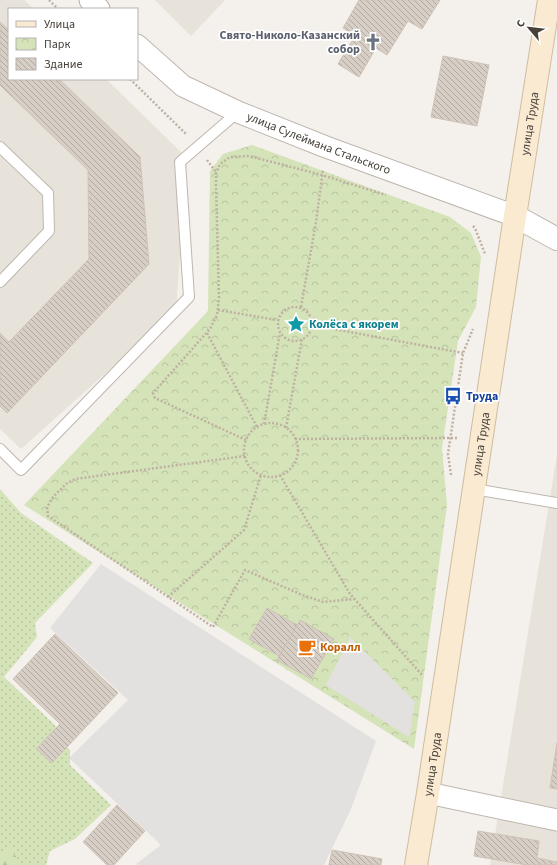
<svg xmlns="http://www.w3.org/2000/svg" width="557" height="865" font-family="'Source Sans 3',sans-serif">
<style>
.residential{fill:#e7e2da}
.grass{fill:url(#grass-dots)}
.forest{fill:url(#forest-firs)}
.park{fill:url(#park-crowns)}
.parking{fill:#e3e1df}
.building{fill:url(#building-back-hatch);stroke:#cec2b6}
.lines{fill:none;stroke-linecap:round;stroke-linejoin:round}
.service-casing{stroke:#beb7af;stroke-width:12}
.minor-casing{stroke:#beb7af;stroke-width:23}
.tertiary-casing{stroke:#beb7af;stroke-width:24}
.secondary-casing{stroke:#cebda0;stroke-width:24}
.path{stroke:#bfb1a2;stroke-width:2.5;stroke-dasharray:2 2;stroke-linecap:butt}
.service{stroke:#fff;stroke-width:10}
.minor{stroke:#fff;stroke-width:21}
.tertiary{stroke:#fff;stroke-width:22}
.secondary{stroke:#f9ead1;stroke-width:22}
.labels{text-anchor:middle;stroke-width:3.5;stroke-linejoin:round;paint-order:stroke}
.worship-label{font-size:12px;font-weight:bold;fill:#5b616d;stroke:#fff;text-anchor:end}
.street-label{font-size:12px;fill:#47413a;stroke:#fff}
.culture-label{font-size:12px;font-weight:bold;fill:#0d838f;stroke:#fff;text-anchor:start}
.transit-label{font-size:12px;font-weight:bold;fill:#164399;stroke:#fff;text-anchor:start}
.food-label{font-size:12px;font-weight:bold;fill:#c56008;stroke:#fff;text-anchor:start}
</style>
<defs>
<pattern id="grass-dots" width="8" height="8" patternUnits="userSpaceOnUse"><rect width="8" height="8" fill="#d5e3b9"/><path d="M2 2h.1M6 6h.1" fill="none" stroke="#b8c4a0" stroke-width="1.8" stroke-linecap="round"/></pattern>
<pattern id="forest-firs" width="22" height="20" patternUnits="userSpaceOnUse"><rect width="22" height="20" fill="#d5e3b9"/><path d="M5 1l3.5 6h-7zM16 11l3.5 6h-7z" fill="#b8c4a0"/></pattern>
<pattern id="park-crowns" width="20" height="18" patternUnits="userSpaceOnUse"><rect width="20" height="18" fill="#d5e3b9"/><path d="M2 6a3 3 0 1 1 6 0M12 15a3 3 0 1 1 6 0" fill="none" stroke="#b8c4a0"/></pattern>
<pattern id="building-back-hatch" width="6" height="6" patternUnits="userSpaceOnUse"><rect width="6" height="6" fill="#d7cec5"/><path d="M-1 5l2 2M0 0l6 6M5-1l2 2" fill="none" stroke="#b0a9a1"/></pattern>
</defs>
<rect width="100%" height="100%" fill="#f4f0eb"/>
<g class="residential">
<path d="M0 0H24L34 9H9V79H106L187 158 176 310 21 449 0 429Z"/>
<path d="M155 0H225L191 36Z"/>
<path d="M557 455V865H490Z"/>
</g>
<path class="grass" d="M0 489 21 513 93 563 35 623 37 637 4 677 54 724 70 751V765L111 805 75 839 50 851 46 865H0Z"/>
<path class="forest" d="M9 847 22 865H0V855Z"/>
<path class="park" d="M252 145 450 217 471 233 481 257 476 307 458 341 442 448 447 505 414 749 24 505 208 311 210 171 223 154Z"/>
<g class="parking">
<path d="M101 564 376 741 351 809 324 865H138L136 864 161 845 69 758 128 700 50 628Z"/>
<path d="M350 637 415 702 409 737 326 685Z"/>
</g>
<g class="building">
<path d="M359 0H440L422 29 408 21 387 55 376 48 359 77 338 64 355 36 343 28Z"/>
<path d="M0 22 9 30V79H59L140 157 149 264 7 413 0 406V333L9 342 89 259 88 170 0 85Z"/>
<path d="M443 56 489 65 477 126 431 117Z"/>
<path d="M267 608 297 625 279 656 249 639Z"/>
<path d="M300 620 334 639 311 679 277 660Z"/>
<path d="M55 634 118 693 52 763 36 749 60 724 13 679Z"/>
<path d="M557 743V789L550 788Z"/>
<path d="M117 805 145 831 114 865H107L83 842Z"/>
<path d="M478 831 539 841 537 858 557 862V865H527L474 856Z"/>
<path d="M332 850 382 859 381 865H329Z"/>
</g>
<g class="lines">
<g class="service-casing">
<g id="service">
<path d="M0 147 48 193 49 231 0 282"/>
<path d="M0 449 21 470 189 297 180 162 238 112"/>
<path d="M474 489 557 503"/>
</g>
</g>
<g class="minor-casing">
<g id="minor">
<path d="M90 0 99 9"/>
<path id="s1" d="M137 45 183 86 238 112 326 147 515 216"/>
<path d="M428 793 557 820"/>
</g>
</g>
<g class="tertiary-casing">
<path id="tertiary" d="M515 216 557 239"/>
</g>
<g class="secondary-casing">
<g id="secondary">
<path id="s2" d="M416 865 428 793 515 216 549 0"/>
</g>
</g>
<g class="path">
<path d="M49 0 58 9"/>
<path d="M130 79 187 135"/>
<path d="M207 160 216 172"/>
<path d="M473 226 475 228 485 254"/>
<circle cx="295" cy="324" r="17"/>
<path d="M301 307 316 222 323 170"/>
<path d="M218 310 277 320"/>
<path d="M312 325 463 353"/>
<path d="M207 333 257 427"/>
<circle cx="271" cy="450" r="27"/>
<path d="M264 424 280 333"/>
<path d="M286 428 302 339"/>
<path d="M295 439 459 438"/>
<path d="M246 440 155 398 153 393 210 329 217 315 219 298 216 185V173L220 164 230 157 249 156 322 175 386 195"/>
<path d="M245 456 75 479 66 484 53 497 47 507 48 516 213 627 245 570 300 594 323 602 354 599"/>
<path d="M280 475 350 594 422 675"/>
<path d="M451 475 448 454 463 353 473 329"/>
<path d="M168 597 244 530 261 475"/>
</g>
<use href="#service" class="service"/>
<use href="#minor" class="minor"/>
<use href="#tertiary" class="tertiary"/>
<use href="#secondary" class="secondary"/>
</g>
<defs>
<g id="church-bare" transform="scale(1.38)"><path d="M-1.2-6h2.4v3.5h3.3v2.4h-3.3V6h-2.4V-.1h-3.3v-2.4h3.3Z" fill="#6b7280" stroke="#fff" stroke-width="2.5" paint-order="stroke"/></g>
<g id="sight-bare" transform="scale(1.38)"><path d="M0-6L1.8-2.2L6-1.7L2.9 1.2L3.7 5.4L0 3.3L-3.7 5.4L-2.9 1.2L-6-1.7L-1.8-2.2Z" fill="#0f9aa8" stroke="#fff" stroke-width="2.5" paint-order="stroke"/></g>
<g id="bus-bare" transform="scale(1.38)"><path d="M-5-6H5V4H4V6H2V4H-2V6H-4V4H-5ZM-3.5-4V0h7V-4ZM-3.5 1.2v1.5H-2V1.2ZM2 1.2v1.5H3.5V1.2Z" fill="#1a4fb4" stroke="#fff" stroke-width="2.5" paint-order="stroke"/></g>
<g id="cafe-bare" transform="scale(1.38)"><path d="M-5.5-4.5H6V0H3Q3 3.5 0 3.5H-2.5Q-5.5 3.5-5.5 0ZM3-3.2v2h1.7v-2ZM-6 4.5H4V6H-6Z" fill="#e8710a" stroke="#fff" stroke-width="2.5" paint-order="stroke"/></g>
</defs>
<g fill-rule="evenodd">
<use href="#church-bare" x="373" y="42"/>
<use href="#sight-bare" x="296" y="324"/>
<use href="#bus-bare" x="453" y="396"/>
<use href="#cafe-bare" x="307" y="647"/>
</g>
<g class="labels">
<g class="worship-label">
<text x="360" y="39">Свято-Николо-Казанский<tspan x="360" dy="14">собор</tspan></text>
</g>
<g class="street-label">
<text dy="4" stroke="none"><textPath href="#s2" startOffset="750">улица Труда</textPath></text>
<text dy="4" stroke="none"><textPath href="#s1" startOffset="209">улица Сулеймана Стальского</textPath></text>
<text dy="4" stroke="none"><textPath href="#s2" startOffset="426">улица Труда</textPath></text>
<text dy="4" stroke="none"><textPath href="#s2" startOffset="102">улица Труда</textPath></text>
</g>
<g class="culture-label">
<text x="309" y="328">Колёса с якорем</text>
</g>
<g class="transit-label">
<text x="466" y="400">Труда</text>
</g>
<g class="food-label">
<text x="320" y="651">Коралл</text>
</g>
</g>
<rect x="8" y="8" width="130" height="72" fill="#ffffff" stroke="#b5b3b0"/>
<rect x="16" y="21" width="20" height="6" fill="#f9ead1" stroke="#b5b3b0"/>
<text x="44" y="28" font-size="12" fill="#47413a">Улица</text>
<rect x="16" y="38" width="20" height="12" fill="url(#park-crowns)" stroke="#b5b3b0"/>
<text x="44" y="48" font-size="12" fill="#47413a">Парк</text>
<rect x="16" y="58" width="20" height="12" fill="url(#building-back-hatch)" stroke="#b5b3b0"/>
<text x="44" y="68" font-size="12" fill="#47413a">Здание</text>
<g transform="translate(529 28) rotate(298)" stroke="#ffffff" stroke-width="3" paint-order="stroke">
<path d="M0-3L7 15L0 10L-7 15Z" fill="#47413a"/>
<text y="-6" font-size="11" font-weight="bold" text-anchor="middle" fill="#47413a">С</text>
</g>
</svg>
